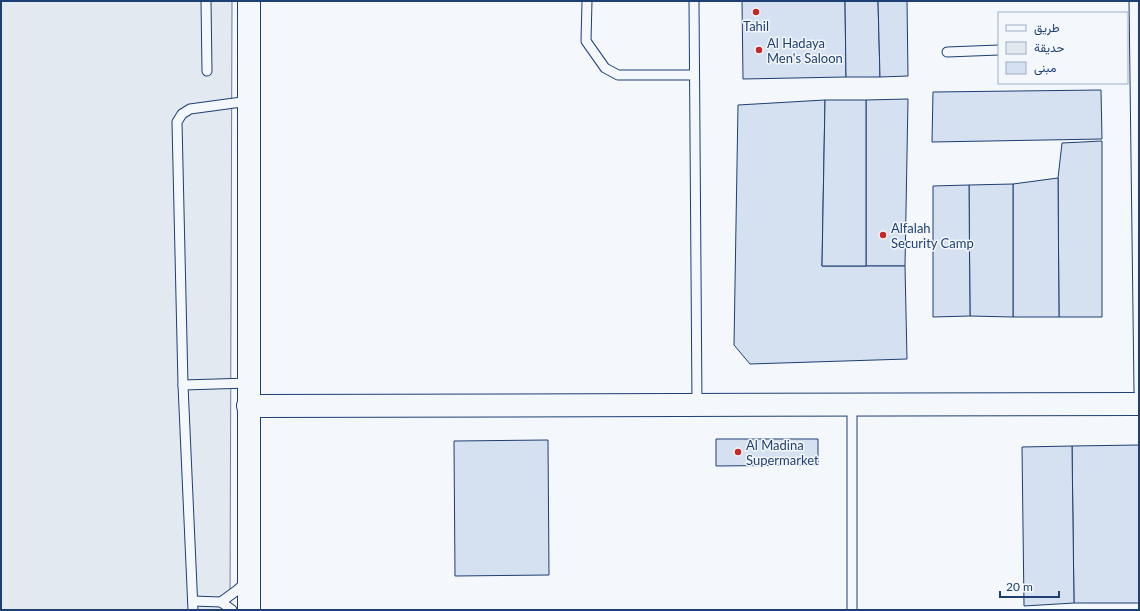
<svg xmlns="http://www.w3.org/2000/svg" width="1140" height="611" font-family="Lato,Vazirmatn,sans-serif">
<style>
.green{fill:#e3e9f0;stroke:#687fa3}
.building{fill:#d5e0f0;stroke:#1d3f73}
.lines{fill:none;stroke-linecap:round;stroke-linejoin:round}
.service-casing{stroke:#1d3f73;stroke-width:11}
.tertiary-casing{stroke:#1d3f73;stroke-width:24}
.service{stroke:#f4f7fb;stroke-width:9}
.tertiary{stroke:#f4f7fb;stroke-width:22}
.poi-dot{fill:#c62828;stroke:#f4f7fb;stroke-width:1.5}
.labels{text-anchor:middle;stroke-width:3;stroke-linejoin:round;paint-order:stroke}
.poi-label{font-size:13px;fill:#1d3f73;stroke:#f4f7fb;text-anchor:start}
</style>
<rect width="100%" height="100%" fill="#f4f7fb"/>
<path class="green" d="M1 1H232L230 610H1Z"/>
<g class="building">
<path d="M742 1H845L846 77 743 79Z"/>
<path d="M845 1H878L880 77H846Z"/>
<path d="M878 1H907L908 76 880 77Z"/>
<path d="M1101 90 1102 139 932 142 933 92Z"/>
<path d="M908 99 905 266H866V100Z"/>
<path d="M825 100 822 266H905L907 359 750 364 734 345 738 105Z"/>
<path d="M825 100H866V266H822Z"/>
<path d="M1102 141V317H1059L1058 178 1062 143Z"/>
<path d="M1058 178 1059 317H1013V184Z"/>
<path d="M1013 184V317L970 316 969 185Z"/>
<path d="M969 185 970 316 933 317V186Z"/>
<path d="M716 439H818V465L716 466Z"/>
<path d="M548 440 549 575 455 576 454 441Z"/>
<path d="M1139 445V603H1074L1072 446Z"/>
<path d="M1072 446 1074 603 1024 606 1022 447Z"/>
</g>
<g class="lines">
<g class="service-casing">
<g id="service">
<path d="M206 1 207 71"/>
<path d="M587 1 586 41 605 68 618 75H694"/>
<path d="M694 1 697 406"/>
<path d="M1134 1 1139 391"/>
<path d="M947 52 999 50"/>
<path d="M183 385 249 383"/>
<path d="M193 601 221 602 232 610"/>
<path d="M221 602 236 591 246 582"/>
<path d="M193 610 183 385 177 122 182 114 190 109 249 101"/>
<path d="M852 610V405"/>
</g>
</g>
<g class="tertiary-casing">
<g id="tertiary">
<path d="M248 406 1139 404"/>
<path d="M249 610V1"/>
</g>
</g>
<use href="#service" class="service"/>
<use href="#tertiary" class="tertiary"/>
</g>
<g class="poi-dot">
<circle cx="756" cy="12" r="4"/>
<circle cx="759" cy="50" r="4"/>
<circle cx="883" cy="235" r="4"/>
<circle cx="738" cy="452" r="4"/>
</g>
<g class="labels">
<g class="poi-label">
<text x="756" y="31" text-anchor="middle">Tahil</text>
<text x="767" y="48">Al Hadaya<tspan x="767" dy="15">Men's Saloon</tspan></text>
<text x="891" y="233">Alfalah<tspan x="891" dy="15">Security Camp</tspan></text>
<text x="746" y="450">Al Madina<tspan x="746" dy="15">Supermarket</tspan></text>
</g>
</g>
<rect width="1140" height="611" fill="none" stroke="#1d3f73" stroke-width="4"/>
<rect x="998" y="12" width="130" height="72" fill="#f4f7fb" stroke="#9eadc5"/>
<rect x="1006" y="25" width="20" height="6" fill="#f4f7fb" stroke="#9eadc5"/>
<text x="1034" y="32" font-size="12" fill="#1d3f73">طريق</text>
<rect x="1006" y="42" width="20" height="12" fill="#e3e9f0" stroke="#9eadc5"/>
<text x="1034" y="52" font-size="12" fill="#1d3f73">حديقة</text>
<rect x="1006" y="62" width="20" height="12" fill="#d5e0f0" stroke="#9eadc5"/>
<text x="1034" y="72" font-size="12" fill="#1d3f73">مبنى</text>
<path d="M1000 591v6h59v-6" fill="none" stroke="#1d3f73" stroke-width="2"/>
<text x="1006" y="591" font-size="12" fill="#1d3f73" stroke="#f4f7fb" stroke-width="3" paint-order="stroke">20 m</text>
</svg>
